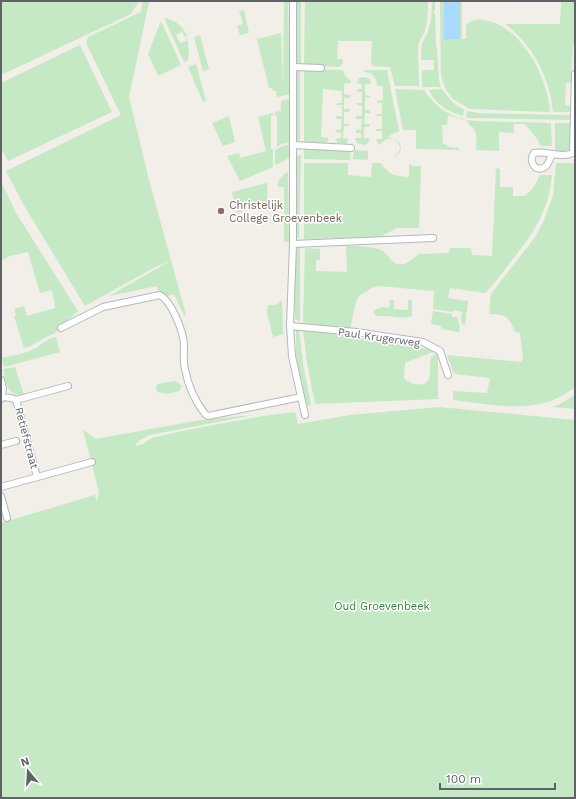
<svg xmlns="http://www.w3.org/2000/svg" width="576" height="799" font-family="'Work Sans',sans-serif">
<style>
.green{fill:#c5e8c5}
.water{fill:#aadaff}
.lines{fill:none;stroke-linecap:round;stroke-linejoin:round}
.street-casing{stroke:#b5b8bc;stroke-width:8}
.street{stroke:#fff;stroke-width:6}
.education-dot{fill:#8d6e63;stroke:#fff;stroke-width:1.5}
.labels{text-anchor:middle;stroke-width:3;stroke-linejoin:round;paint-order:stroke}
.education-label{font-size:11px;fill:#785e54;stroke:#fff;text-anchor:start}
.street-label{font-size:11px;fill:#5f6368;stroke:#fff}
.park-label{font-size:11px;fill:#348238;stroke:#fff}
</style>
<rect width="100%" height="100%" fill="#f1efe8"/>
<g class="green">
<path d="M1 1H139L131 14 1 75Z"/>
<path d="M143 1H148L149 2 129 97 149 180 186 315H184L174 294 168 296 162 292H158L157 286 109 296 170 261 157 266 85 306 25 207 6 171 121 115 86 43 88 37 141 12Z"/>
<path d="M284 1H288L290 94 277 97 276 91H273L272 88H269L257 39 281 33 283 84Z"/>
<rect x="297" y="1" width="4" height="65"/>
<path d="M305 1H428C428 11 428 20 425 30 423 36 419 40 418 47L419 86H395L390 67 373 66 371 63 372 41H338L337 59H343L342 65 339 67 304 65Z"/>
<path d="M432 1H435V9L434 10V13H435L436 44 437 50 439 80 441 87H422V70H434V60H421L422 43 427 34 431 20Z"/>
<path d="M440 1H444V40L460 39V1H462V39H466V25C473 19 479 19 488 21 523 29 548 79 550 112L470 109 453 99 445 88 441 75Z"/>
<path d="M561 1H575V42L573 45 571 83H566L565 105 571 106V112H553C550 78 533 45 505 24H560Z"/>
<path d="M244 10 249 33 240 35 237 26 243 24 239 11Z"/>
<path d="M164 18C174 19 184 27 187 36L185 37 182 32 176 35 180 43 186 41V39L187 38 189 49 188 60 184 62Z"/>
<path d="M161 21 181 65 158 76 148 54Z"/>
<path d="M200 35 209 69 203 71 194 37Z"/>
<path d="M80 45 112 112 8 161 1 148V83Z"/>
<path d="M196 64 206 101 203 102 188 67Z"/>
<path d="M304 69 343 70 345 76 351 81V83L344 84V94L350 95V98H344V109H350V112H344V124H349V126H344L343 138 349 139 346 144 338 143 335 139 341 138V133L335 132 336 130 341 129 342 119H336V116H342V105H336L337 103H342V91L323 89 321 137 328 138V141L324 143 304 142Z"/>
<path d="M364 70H387L399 131 387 137C400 137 407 150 394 158L400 150C399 136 387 135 380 145L377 142 376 139H382V131H376V129H382V116H376L377 114H382V103H377V101L383 100V86H377C377 77 373 73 364 72Z"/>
<path d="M300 71V141L295 139 297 72Z"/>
<path d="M365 77 370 79 371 84H365V95L370 96V97L365 98V110H370V113H365L364 124H370L369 127H364V138H370L368 143 365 145 357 143 355 138H361V133H356V130H361L362 119H356V116H362V106L357 105V103H362V92H357V89H362V84L357 83 359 78Z"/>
<path d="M395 89 424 90C434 105 446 115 464 119L463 120 448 115 447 125H442L443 143 449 147 459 148V150L416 149V130H403Z"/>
<path d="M442 89 453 103 464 110 463 116C449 112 435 105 429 90Z"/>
<path d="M290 99 289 143 281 144 277 147V116H275V112L281 111V101Z"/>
<path d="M467 111 479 113 571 115V120L470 118 466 117Z"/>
<path d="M273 113V116H271V149H273V167L240 181 227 156 239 153 240 158 266 151 258 117Z"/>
<path d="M229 116 235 142 223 146 212 123Z"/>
<path d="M466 120 476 121 551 123 552 146H540L538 140 525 124H514V133L499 132V151L476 150C476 140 479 130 469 125L468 122Z"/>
<path d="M555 123H571V147L567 151H555Z"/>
<path d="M290 145 289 158 276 165 275 163V150L282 146Z"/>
<path d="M304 149 351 150 350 160 304 159Z"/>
<path d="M354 150 368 151V160L353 159Z"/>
<path d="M301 155 299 238 295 236 296 156Z"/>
<path d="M304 163H348V175L371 177 372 163H381C387 174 397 177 409 177V163L412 166H421L419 228H397L382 236 375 237 304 239Z"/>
<path d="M556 163H575V388C564 394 552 402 539 404 515 410 478 403 453 400V391L487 393 490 378 455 374 452 369 447 355 521 362 523 358 520 333 515 332C509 316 505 314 489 314L491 294 536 236 544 220 553 195Z"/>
<path d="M496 168 500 169V187H513V196H525L534 187 540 175H552C549 210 534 233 512 260 504 271 495 283 485 293L450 288 448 298 468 301 465 325 462 324 461 318 462 312 453 310V312L433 309 434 291 379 286 372 288 360 295 356 301 350 329 303 323 305 248 320 249V260H316V271L347 272 346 246C356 246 375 246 383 251 387 254 389 258 392 261 402 270 411 260 419 254L449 253 450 248H471L472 255 492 256Z"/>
<path d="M288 172 289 242H284V187H278V182L284 174Z"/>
<path d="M1 181 16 213 78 311 55 333 46 337 29 347 24 348 14 316 16 315 14 309 24 306 27 316 55 308 52 290 40 293 28 252 10 256 2 260Z"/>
<path d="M267 183 268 205 237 213 232 192Z"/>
<path d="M300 247V322L295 319V314L294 248Z"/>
<path d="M282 300 283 334 273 337 267 313 268 305H276Z"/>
<path d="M390 300H394V309L408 310V300H412V316C402 320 388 315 376 316L374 313V310L382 307 389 308Z"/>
<path d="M433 311 452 314V317H457L460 326 459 332 441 329V326L431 324Z"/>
<path d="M299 328 303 364 311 405 307 406 305 405 296 355V329Z"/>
<path d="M303 330 328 333 429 349 433 352 405 363 404 378C411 385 417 386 426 383L429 379 431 357 438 352V399L315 404 307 362Z"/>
<path d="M56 337 60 352 4 367 2 358C13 355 26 354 36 348 43 343 47 339 56 337Z"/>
<path d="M15 367 24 395C7 396 6 383 3 369Z"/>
<path d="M175 381 182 386 179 391 167 394 157 392 156 388 158 384Z"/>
<path d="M575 395V409L552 407 562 403Z"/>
<path d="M439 407 575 420V798H1V523L95 495 97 501 99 492 83 430 96 439 201 420 254 415 150 435 140 440 136 444V446L143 444 152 438 182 431 263 416 295 412 298 424 350 415Z"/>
</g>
<path class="water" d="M444 1H460V39L444 40Z"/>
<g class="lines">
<g class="street-casing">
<g id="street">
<path d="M293 1V244L290 326 292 356 305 415"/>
<path d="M293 67 321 68"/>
<path d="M293 145 351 148"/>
<path d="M552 155C548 163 546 171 536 168 531 163 530 159 534 153 546 150 561 159 573 153L575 74"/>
<path d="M293 244 433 238"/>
<path d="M290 326 356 332 423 342 440 351 448 375"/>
<path d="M61 328 103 307 160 295C172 302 183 331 184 344 184 353 183 361 185 369 188 386 195 401 205 414L208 416 301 397"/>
<path d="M1 380 3 389 1 399"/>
<path d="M2 397 11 398 16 400 68 386"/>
<path d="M16 400 37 477"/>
<path d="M1 445 16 441"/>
<path d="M1 487 92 462"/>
<path d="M1 496 7 518"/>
</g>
</g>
<use href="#street" class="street"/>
</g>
<circle class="education-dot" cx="221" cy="211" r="4"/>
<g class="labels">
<g class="education-label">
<text x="229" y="209">Christelijk<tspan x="229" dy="13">College Groevenbeek</tspan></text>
</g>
<g class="street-label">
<text transform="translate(379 337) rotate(8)" y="4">Paul Krugerweg</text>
<text transform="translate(27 438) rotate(75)" y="4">Retiefstraat</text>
</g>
<g class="park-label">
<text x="382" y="610">Oud Groevenbeek</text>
</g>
</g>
<rect width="576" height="799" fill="none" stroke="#5f6368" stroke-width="4"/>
<g transform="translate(28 771) rotate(342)" stroke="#ffffff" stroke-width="3" paint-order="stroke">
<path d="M0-3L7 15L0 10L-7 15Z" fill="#5f6368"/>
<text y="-6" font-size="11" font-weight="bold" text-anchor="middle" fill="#5f6368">N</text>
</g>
<path d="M440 783v6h115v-6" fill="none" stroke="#5f6368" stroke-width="2"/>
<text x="446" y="783" font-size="12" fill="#5f6368" stroke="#ffffff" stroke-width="3" paint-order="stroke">100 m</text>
</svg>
